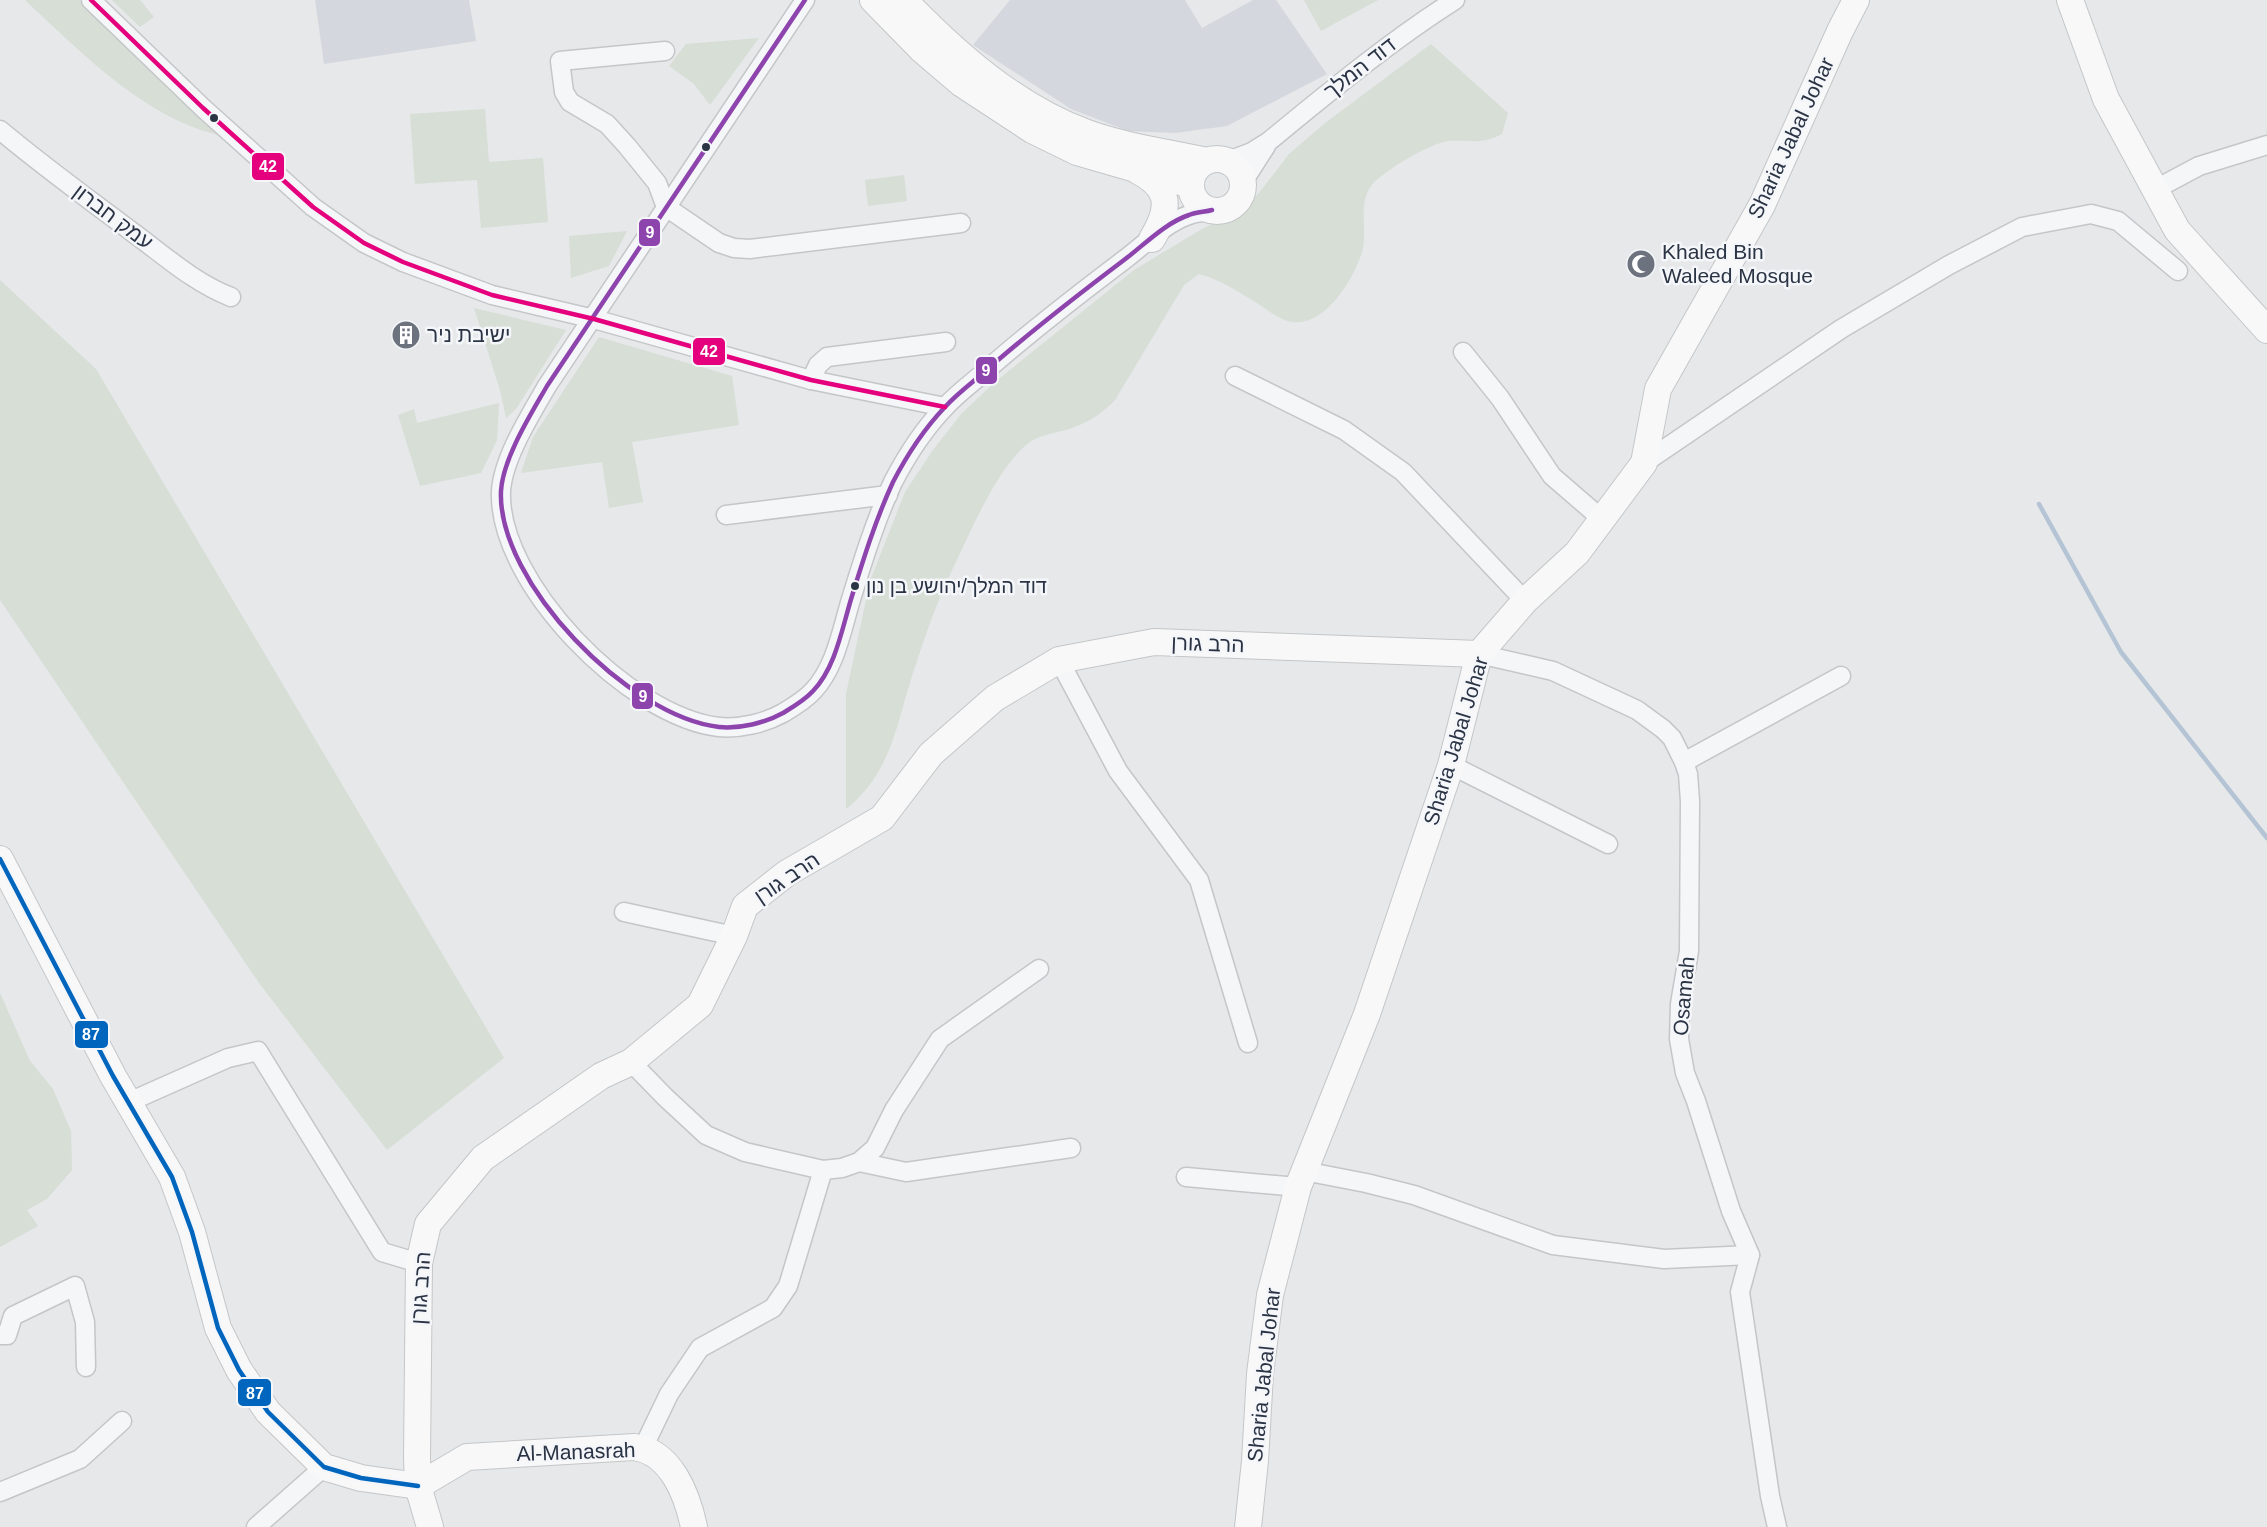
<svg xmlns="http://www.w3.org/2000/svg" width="2267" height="1527" font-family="Helvetica,'Noto Sans Hebrew',sans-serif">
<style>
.built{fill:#d4d7dd}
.green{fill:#d6ded6}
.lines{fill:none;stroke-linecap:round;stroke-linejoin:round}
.stream{stroke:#b4c4d5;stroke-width:4.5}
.street-casing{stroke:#c4c6c8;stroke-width:21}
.secondary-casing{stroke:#c4c6c8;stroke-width:28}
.street{stroke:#f5f6f7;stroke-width:18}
.secondary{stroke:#f8f8f8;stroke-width:26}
.bus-1-casing{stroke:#f4f6f9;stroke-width:9}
.bus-2-casing{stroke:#f4f6f9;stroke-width:9}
.bus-3-casing{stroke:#f4f6f9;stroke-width:9}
.bus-1{stroke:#8e44ad;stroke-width:4.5}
.bus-2{stroke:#e5007d;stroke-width:4.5}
.bus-3{stroke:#0065bd;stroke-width:4.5}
.bus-dot{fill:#2b3445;stroke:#f4f6f9;stroke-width:2}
.labels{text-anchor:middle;stroke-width:5;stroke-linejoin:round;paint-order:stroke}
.bus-label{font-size:20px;fill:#2b3445;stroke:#f4f6f9;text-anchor:start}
.street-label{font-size:21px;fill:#2b3445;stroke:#f4f6f9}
.poi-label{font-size:21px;fill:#2b3445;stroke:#f4f6f9;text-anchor:start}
.line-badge{stroke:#f4f6f9;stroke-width:2}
.badge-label{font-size:16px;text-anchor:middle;font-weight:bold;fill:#fff}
</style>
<rect width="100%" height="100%" fill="#e6e8ea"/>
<g class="built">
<path d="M315 0H469L476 41 324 64Z"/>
<path d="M1010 0H1185L1202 28 1253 0H1276L1327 74 1227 126 1175 133 1128 131 1071 109 973 45Z"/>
</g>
<g class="green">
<path d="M25 0H79L224 136C147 121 81 52 25 0Z"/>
<path d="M112 0H140L154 17 140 27Z"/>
<path d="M1304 0H1378L1321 31Z"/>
<path d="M759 38 710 105 694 84 669 66 686 44Z"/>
<path d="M1431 44 1508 113 1502 134C1481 145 1470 140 1449 141 1432 142 1381 172 1371 186 1358 204 1367 229 1363 248 1356 276 1326 327 1292 322 1280 320 1270 312 1260 305 1240 293 1222 280 1199 274L1184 285 1115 400C1102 414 1087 423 1069 429 1056 433 1042 434 1030 442 1000 463 972 528 956 562 940 594 927 630 916 664 897 718 894 771 846 809V694L870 581 905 492 933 450 962 413 995 382 1134 270 1202 229 1236 213 1259 193 1289 154 1325 123Z"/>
<path d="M485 109 489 162 543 158 548 222 481 228 477 180 415 184 410 114Z"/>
<path d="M904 175 907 201 868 206 865 180Z"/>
<path d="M627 231 609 266 571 278 569 236Z"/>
<path d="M0 280 96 369 504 1058 387 1150 259 983 0 600Z"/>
<path d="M474 308 566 330 516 409 506 418 500 390Z"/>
<path d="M599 337 732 376 739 425 632 442 643 502 609 508 602 462 521 473 533 437Z"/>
<path d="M499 403 497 440 481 473 420 486 398 415 414 409 417 423Z"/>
<path d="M0 993 30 1061 53 1089 71 1131 72 1170 47 1199 27 1210 38 1226 0 1247Z"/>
</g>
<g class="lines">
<path class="stream" d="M2039 504 2121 652 2267 838"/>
<g class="street-casing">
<g id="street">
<path d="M91 0 203 108 313 207 364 243 403 262 492 295 594 319 811 380 945 407"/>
<path d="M805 0 547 386C531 414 503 458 501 491 497 582 629 717 719 727 740 729 765 723 783 713 793 707 805 700 813 691 836 667 842 628 852 596 864 557 876 519 893 482 907 455 924 429 945 407 956 395 969 385 981 375 1027 334 1075 297 1124 260 1144 245 1165 223 1189 215 1196 212 1205 212 1212 210"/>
<path d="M665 51 560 61 564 92 570 102 607 124 627 146 657 183 666 207 719 243 734 248 750 249 961 223"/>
<path d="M0 130C44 167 90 200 135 234 166 257 195 283 231 297"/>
<path d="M1228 161 1252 152 1268 142C1329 92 1389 42 1455 0"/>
<path d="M1243 182 1266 146"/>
<path d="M2154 190 2199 166 2267 145"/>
<path d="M1463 352 1500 398 1552 476 1603 520"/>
<path d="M1235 376 1344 430 1403 472 1525 601"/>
<path d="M811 380 818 365 827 357 946 342"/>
<path d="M1644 463 1841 329 1949 265 2022 227 2091 214 2118 221 2178 271"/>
<path d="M726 515 888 495"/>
<path d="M1479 654 1553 671 1637 710 1663 729 1672 738 1684 762 1688 774 1690 801 1689 951 1680 1004 1679 1039 1685 1073 1696 1101 1731 1211 1750 1255 1740 1292 1770 1496 1777 1527"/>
<path d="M1059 660 1118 771 1199 880 1248 1043"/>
<path d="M1684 762 1841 676"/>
<path d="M1451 765 1608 844"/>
<path d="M624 912 734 936"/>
<path d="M631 1062 665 1097 706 1135 745 1152 823 1170 842 1168 859 1162 875 1148 894 1110 940 1039 1039 969"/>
<path d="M129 1102 228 1058 258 1051 382 1252 419 1263"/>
<path d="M859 1162 906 1172 1071 1148"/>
<path d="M1304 1171 1366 1183 1414 1195 1553 1245 1664 1259 1750 1255"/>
<path d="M1186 1177 1298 1187"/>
<path d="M0 1335H7L13 1316 75 1286 85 1322 86 1367"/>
<path d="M643 1448 669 1394 700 1348 773 1308 788 1286 823 1170"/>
<path d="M0 1492 80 1459 122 1421"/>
<path d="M256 1527 324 1467"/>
</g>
</g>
<g class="secondary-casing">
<g id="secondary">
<path d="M873 0 921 49 962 84 1032 130 1077 152 1191 185"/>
<path d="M904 0C956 54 1016 107 1087 133 1126 147 1167 152 1207 161"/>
<path d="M2070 0 2106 99 2177 230 2267 330"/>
<circle cx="1217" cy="185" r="26"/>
<path d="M1138 171C1172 189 1170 209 1152 239"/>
<path d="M0 859 113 1076 172 1177 192 1232 218 1328 239 1370 268 1412 324 1467 361 1478 418 1486"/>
<path d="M418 1486 467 1457 634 1447C671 1452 687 1494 694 1527"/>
<path d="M430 1527 418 1486 417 1458 419 1263 428 1224 483 1158 601 1076 631 1062 700 1005 734 936 745 906 787 873 882 818 931 754 995 698 1059 660 1154 642 1479 654"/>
<path d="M1248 1527 1255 1461 1260 1374 1270 1295 1298 1187 1367 1014 1451 765 1479 654 1525 601 1577 553 1644 463 1658 389 1762 205 1840 31 1856 0"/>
</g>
</g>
<use href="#street" class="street"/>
<use href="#secondary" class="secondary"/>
<g class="bus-1-casing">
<path id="bus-1" d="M805 0 547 386C531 414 503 458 501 491 497 582 629 717 719 727 740 729 765 723 783 713 793 707 805 700 813 691 836 667 842 628 852 596 864 557 876 519 893 482 907 455 924 429 945 407 956 395 969 385 981 375 1027 334 1075 297 1124 260 1144 245 1165 223 1189 215 1196 212 1205 212 1212 210"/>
</g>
<g class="bus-2-casing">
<path id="bus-2" d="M91 0 203 108 313 207 364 243 403 262 492 295 594 319 811 380 945 407"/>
</g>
<g class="bus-3-casing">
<path id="bus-3" d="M0 859 113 1076 172 1177 192 1232 218 1328 239 1370 268 1412 324 1467 361 1478 418 1486"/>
</g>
<use href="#bus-1" class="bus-1"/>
<use href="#bus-2" class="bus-2"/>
<use href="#bus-3" class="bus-3"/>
</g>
<defs>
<g id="mosque-disc" transform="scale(1.5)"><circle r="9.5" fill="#6c737f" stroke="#f4f6f9"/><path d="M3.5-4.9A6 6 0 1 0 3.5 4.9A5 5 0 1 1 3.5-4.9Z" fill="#fff"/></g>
<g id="building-disc" transform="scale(1.5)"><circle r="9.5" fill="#6c737f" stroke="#f4f6f9"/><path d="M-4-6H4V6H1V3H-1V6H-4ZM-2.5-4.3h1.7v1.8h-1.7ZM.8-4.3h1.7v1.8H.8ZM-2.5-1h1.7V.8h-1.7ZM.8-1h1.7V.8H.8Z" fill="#fff"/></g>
</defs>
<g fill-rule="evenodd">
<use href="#mosque-disc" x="1641" y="264"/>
<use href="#building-disc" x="406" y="335"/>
</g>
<g class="bus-dot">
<circle cx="214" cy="118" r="5"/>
<circle cx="706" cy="147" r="5"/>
<circle cx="855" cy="586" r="5"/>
</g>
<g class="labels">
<g class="bus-label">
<text x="866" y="593">דוד המלך/יהושע בן נון</text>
</g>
<g class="street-label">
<text transform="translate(1360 68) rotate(-38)" y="7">דוד המלך</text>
<text transform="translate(1791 138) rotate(-65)" y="7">Sharia Jabal Johar</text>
<text transform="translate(113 217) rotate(37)" y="7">עמק חברון</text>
<text transform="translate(1208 644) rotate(2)" y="7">הרב גורן</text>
<text transform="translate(1456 741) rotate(-73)" y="7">Sharia Jabal Johar</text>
<text transform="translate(787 878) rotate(-34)" y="7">הרב גורן</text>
<text transform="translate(1684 996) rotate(-85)" y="7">Osamah</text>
<text transform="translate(421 1288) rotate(-86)" y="7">הרב גורן</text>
<text transform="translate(1264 1375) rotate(-84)" y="7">Sharia Jabal Johar</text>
<text transform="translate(576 1452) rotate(-2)" y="7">Al-Manasrah</text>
</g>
<g class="poi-label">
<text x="1662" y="259">Khaled Bin<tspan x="1662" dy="24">Waleed Mosque</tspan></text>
<text x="427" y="342">ישיבת ניר</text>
</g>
</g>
<g class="line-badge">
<rect x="251" y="152" width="34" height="29" rx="6" fill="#e5007d"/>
<rect x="638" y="218" width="23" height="29" rx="6" fill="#8e44ad"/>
<rect x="692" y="337" width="34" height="29" rx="6" fill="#e5007d"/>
<rect x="975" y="356" width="23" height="29" rx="6" fill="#8e44ad"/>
<rect x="631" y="682" width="23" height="28" rx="6" fill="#8e44ad"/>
<rect x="74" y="1020" width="35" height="29" rx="6" fill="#0065bd"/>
<rect x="237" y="1378" width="35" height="29" rx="6" fill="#0065bd"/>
</g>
<g class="badge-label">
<text x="268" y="172">42</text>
<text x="650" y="238">9</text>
<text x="709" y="357">42</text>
<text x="986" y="376">9</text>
<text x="643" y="702">9</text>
<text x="91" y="1040">87</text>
<text x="255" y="1399">87</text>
</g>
</svg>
